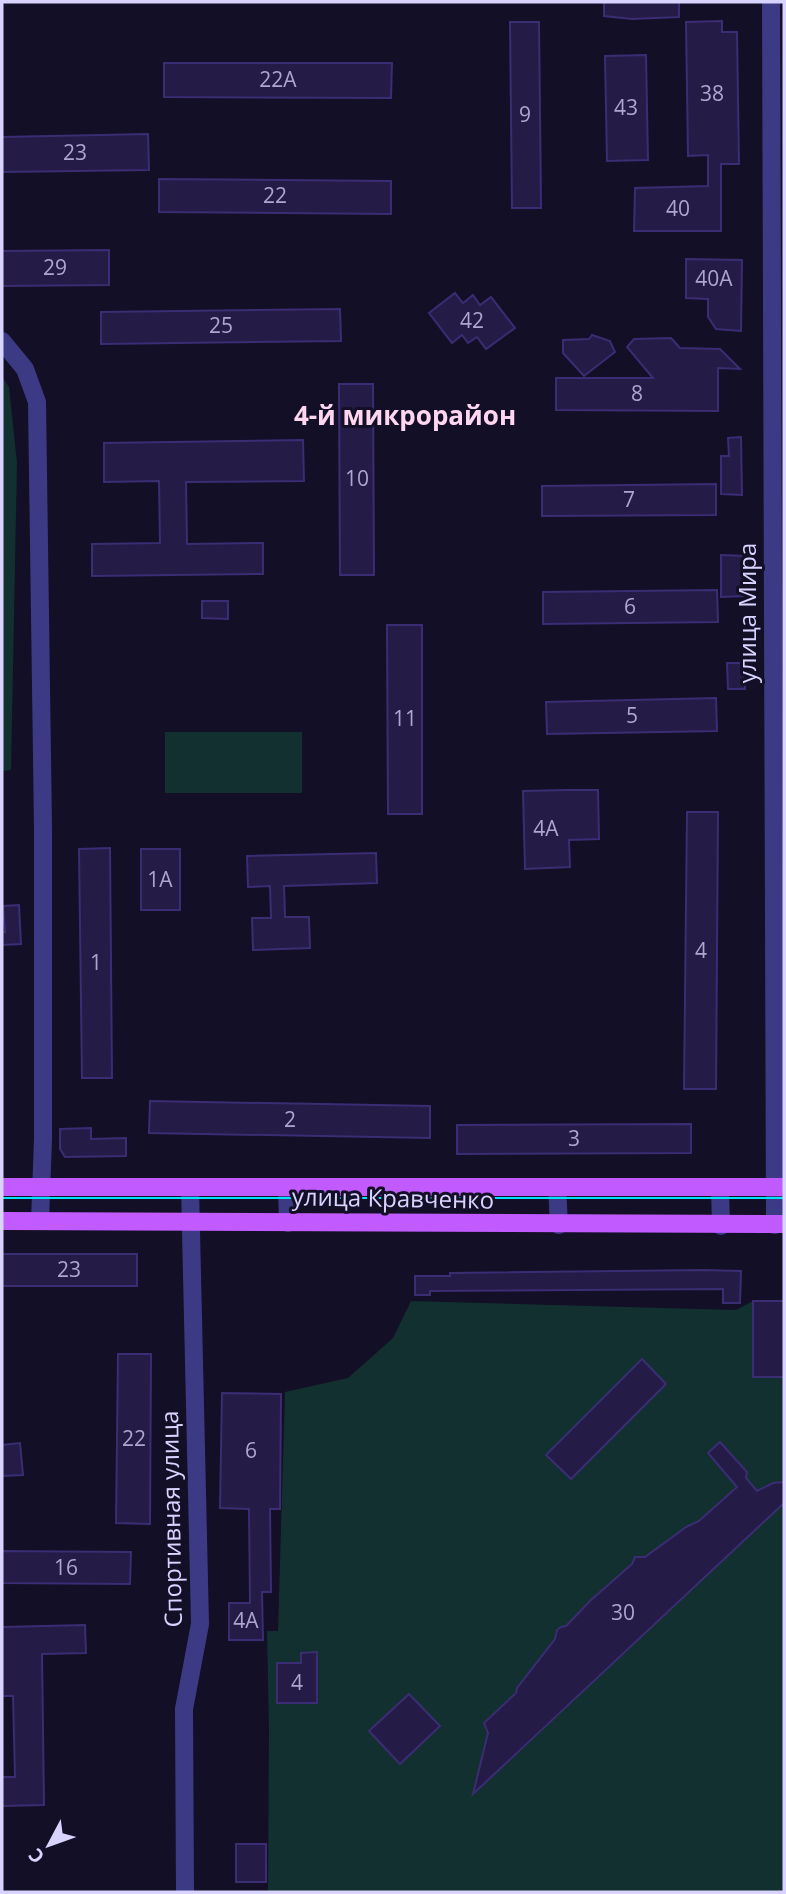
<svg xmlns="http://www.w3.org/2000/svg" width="786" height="1894" font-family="'Open Sans',sans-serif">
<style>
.green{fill:#12302f}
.building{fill:#241b47;stroke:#3b2d73;stroke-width:2}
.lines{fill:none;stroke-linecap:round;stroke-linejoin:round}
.minor{stroke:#3d3a85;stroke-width:18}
.major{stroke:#c25bff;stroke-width:18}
.tram{stroke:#00e5ff;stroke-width:2}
.labels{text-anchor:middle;stroke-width:6;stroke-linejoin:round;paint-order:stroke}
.number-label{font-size:21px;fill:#aca6d1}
.street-label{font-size:24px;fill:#d9d4ff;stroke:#130f26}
.neighbourhood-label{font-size:26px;font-weight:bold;fill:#ffd6f0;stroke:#130f26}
</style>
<rect width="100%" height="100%" fill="#130f26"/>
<g class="green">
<path d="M2 377 9 387 17 463 11 770 2 771Z"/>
<rect x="165" y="732" width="137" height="61"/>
<path d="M411 1301 736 1310 753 1301H784V1892H268L269 1729 267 1631H278L285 1392 348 1378 393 1338Z"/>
</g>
<g class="building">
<path d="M604 2H679V17L632 19 604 16Z"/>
<path d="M722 21V32H737L739 164H721V231H634L635 188 708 186V155L688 156 686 22Z"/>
<path d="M510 22H539L541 208H512Z"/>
<path d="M646 55 648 160 607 161 605 56Z"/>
<path d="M164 63H392L391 98 164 97Z"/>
<path d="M148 134 149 170 2 172V137Z"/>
<path d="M159 179 391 181V214L159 212Z"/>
<path d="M109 250V285L2 286V251Z"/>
<path d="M686 259 742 260 741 331 716 329 708 317V299L686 298Z"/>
<path d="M455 293 463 303 473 295 480 305 491 297 515 328 486 349 477 337 468 343 462 335 452 343 429 313Z"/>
<path d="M340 309 341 341 101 344V312Z"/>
<path d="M592 335 610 341 615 352 584 376 563 353V340L589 339Z"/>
<path d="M671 338 680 348 720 349 740 369 718 368V411L556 410V378H653L627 347 634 339Z"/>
<path d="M339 384H373L374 575H340Z"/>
<path d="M741 437 742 495 721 494V456H729L728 438Z"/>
<path d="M303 440 304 481 186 482 187 544 263 543V574L92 576V544L160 543 159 481 104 482V443Z"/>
<path d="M716 484V515L542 516V486Z"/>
<path d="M721 555 747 556 746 596 721 597Z"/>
<path d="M717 590 718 622 543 624V592Z"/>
<path d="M202 601H228V619L202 618Z"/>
<path d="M387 625H422V814H388Z"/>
<path d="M727 663H744L745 689H728Z"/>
<path d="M716 698 717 731 547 734 546 702Z"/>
<path d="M567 790H598L599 839 569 840 570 867 525 869 523 791Z"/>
<path d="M687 812H718L716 1089H684Z"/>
<path d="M110 848 112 1078H82L79 849Z"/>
<rect x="141" y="849" width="39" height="61"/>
<path d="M376 853 377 883 284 886 285 917H309L310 948 253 950 252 918H271L270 886 248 887 247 856Z"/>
<path d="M19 905 21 944 2 945V932H5L3 906Z"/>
<path d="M150 1101 430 1106V1138L149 1133Z"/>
<path d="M691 1124V1153L457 1154V1125Z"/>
<path d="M91 1128V1139L126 1138V1156L65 1157 60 1149V1129Z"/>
<rect x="2" y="1254" width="135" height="32"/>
<path d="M704 1270 741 1271 740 1303H723V1289L430 1291V1295H415V1276H450V1273Z"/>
<rect x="753" y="1301" width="31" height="76"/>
<path d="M118 1354H151L150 1524 116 1523Z"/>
<path d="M642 1359 666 1384 571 1479 546 1455Z"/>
<path d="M222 1393 281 1394 280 1509H270L271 1592H262L263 1640H229V1603H250L249 1509 220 1508Z"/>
<path d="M720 1442 747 1472 746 1478 757 1491 773 1483 784 1482V1503L473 1794 488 1733 484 1723 516 1693 517 1688 555 1639 557 1630 561 1627 566 1626 591 1600 632 1564 635 1557H645L686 1527 699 1521 737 1487 708 1453Z"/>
<path d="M20 1443 23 1475 2 1476V1445Z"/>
<path d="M2 1551 131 1552 130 1584 2 1583Z"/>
<path d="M85 1625 86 1653 42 1654 44 1805 2 1806V1777H15L13 1696H2V1627Z"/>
<path d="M317 1652V1703H277V1663H301V1653Z"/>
<path d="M409 1694 440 1726 400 1764 369 1731Z"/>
<rect x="236" y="1844" width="30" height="38"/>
</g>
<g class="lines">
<g class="minor">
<path d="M771 2 775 1225"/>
<path d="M2 341 25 369 37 402 43 828V1139L40 1221"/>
<path d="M287 1187 288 1223"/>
<path d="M557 1187 559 1225"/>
<path d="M720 1188 721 1226"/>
<path d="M185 1892 184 1709 200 1624 190 1187"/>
</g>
<g class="major">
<path d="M2 1187H784"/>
<path d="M2 1221 784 1224"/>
</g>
<path class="tram" d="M2 1198H784"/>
</g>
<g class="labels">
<g class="number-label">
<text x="278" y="87">22А</text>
<text x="712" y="101">38</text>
<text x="626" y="115">43</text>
<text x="525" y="122">9</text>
<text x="75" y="160">23</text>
<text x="275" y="203">22</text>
<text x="678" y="216">40</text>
<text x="55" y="275">29</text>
<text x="714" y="286">40А</text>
<text x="472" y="328">42</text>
<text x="221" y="333">25</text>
<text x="637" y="401">8</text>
<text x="357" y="486">10</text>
<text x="629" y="507">7</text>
<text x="630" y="614">6</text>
<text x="632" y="723">5</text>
<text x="405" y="726">11</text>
<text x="546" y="836">4А</text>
<text x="160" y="887">1А</text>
<text x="701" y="958">4</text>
<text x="96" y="970">1</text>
<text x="290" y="1127">2</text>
<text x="574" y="1146">3</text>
<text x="69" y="1277">23</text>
<text x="134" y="1446">22</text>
<text x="251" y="1458">6</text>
<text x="66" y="1575">16</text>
<text x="623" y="1620">30</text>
<text x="246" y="1628">4А</text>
<text x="297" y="1690">4</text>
</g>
<g class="street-label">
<text transform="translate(748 613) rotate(-90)" y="8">улица Мира</text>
<text transform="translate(393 1199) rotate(1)" y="8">улица Кравченко</text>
<text transform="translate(172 1519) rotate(-91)" y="8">Спортивная улица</text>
</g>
<g class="neighbourhood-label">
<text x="405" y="425">4-й микрорайон</text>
</g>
</g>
<rect width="786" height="1894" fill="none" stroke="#d9d4ff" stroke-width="7"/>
<g transform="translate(49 1845) rotate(229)" stroke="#130f26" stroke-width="5" paint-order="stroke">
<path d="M0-5L12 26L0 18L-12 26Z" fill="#d9d4ff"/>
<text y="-10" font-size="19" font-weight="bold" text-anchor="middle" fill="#d9d4ff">С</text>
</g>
</svg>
